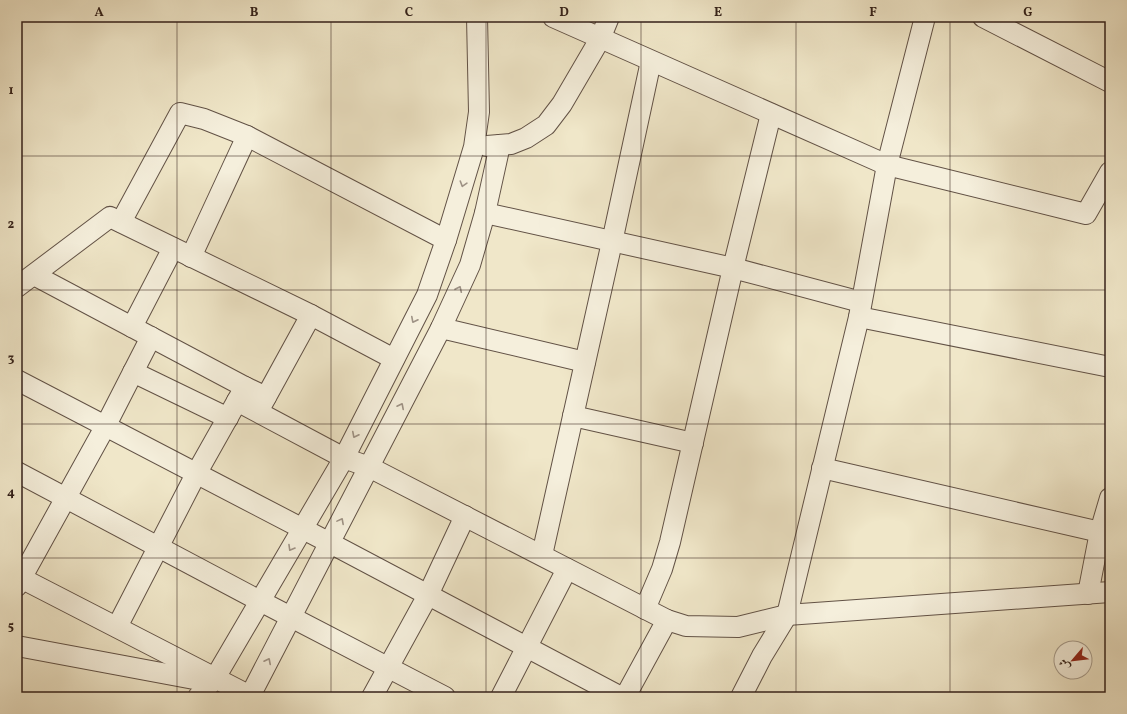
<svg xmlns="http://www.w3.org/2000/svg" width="1127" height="714" font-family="Vollkorn,Amiri,serif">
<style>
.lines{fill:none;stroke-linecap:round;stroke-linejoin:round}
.street-casing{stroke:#625246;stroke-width:22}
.street{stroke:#f5efdc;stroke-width:20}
.oneway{stroke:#9e9285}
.grid{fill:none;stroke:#33211a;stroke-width:1;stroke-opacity:0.55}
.neatline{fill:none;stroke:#33211a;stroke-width:1.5}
.grid-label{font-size:13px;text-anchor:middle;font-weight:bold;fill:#33211a}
</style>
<rect width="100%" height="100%" fill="#f0e7c9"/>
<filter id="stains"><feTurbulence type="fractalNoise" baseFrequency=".005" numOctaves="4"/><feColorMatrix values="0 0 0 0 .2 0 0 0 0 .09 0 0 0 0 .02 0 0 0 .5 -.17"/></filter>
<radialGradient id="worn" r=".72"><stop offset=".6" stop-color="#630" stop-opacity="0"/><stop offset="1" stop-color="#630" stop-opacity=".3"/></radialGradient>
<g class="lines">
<g class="street-casing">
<g id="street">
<path d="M553 17 887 165 1086 214 1110 172"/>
<path d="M983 17 1110 82"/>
<path d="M487 146 511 144 526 138 546 125 562 104 600 39 609 17"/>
<path d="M485 213 733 268 861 302"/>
<path d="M121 222 180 113 204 119 247 136 446 240"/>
<path d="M191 257 247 136"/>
<path d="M34 275 245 387 266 397"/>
<path d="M17 287 110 217 311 315 394 359"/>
<path d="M859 317 1110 367"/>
<path d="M132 327 173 248"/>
<path d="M441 328 585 362"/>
<path d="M133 372 228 418"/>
<path d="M17 380 330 543 621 697"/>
<path d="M237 401 344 458 369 467 667 620 686 626 738 627 787 615 1110 592"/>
<path d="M260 408 311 315"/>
<path d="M573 416 693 443"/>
<path d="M822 468 1100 532"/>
<path d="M17 472 260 601 445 697"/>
<path d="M542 555 612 242 651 61"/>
<path d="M17 576 252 697"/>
<path d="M17 586 105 427 151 337"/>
<path d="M1088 594 1100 532 1110 498"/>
<path d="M645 609 662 569 670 542 733 268 771 114"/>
<path d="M117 627 196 474 245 387"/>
<path d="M17 646 210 682"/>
<path d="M250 696 441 328 470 265 485 213 500 145"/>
<path d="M198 697 215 678 344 458 427 295 446 240 474 147 479 112 477 17"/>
<path d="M372 697 428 595 465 516"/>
<path d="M501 697 567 569"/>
<path d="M625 697 667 620"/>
<path d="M741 697 762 656 787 615 859 317 887 165 925 17"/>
</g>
</g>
<use href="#street" class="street"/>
</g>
<defs><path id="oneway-chevron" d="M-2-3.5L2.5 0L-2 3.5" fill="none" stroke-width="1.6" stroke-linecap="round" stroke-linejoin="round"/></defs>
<g class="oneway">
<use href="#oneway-chevron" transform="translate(463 184) rotate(107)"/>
<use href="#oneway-chevron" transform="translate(459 289) rotate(-65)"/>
<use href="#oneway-chevron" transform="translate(414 320) rotate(117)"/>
<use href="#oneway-chevron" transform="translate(401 406) rotate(-63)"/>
<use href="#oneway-chevron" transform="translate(355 435) rotate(117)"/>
<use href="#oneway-chevron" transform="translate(341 521) rotate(-62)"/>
<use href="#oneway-chevron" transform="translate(291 548) rotate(120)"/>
<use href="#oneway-chevron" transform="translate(268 661) rotate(-63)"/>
</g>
<path class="grid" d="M177 17V697M331 17V697M486 17V697M641 17V697M796 17V697M950 17V697M17 156H1110M17 290H1110M17 424H1110M17 558H1110"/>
<rect width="1127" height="714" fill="none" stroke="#f0e7c9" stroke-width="44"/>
<g transform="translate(1073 660) rotate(242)"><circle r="19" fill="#f5efdc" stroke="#a79d8e"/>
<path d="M0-3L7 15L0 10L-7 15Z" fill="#8f2418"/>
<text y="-6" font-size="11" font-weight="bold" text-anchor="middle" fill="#33211a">ش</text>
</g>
<rect x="22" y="22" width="1083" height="670" class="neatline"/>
<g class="grid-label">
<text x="99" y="16">A</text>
<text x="254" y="16">B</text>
<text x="409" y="16">C</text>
<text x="564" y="16">D</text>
<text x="718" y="16">E</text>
<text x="873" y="16">F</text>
<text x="1028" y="16">G</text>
<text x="11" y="94">1</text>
<text x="11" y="228">2</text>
<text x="11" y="362">3</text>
<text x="11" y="496">4</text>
<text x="11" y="630">5</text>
</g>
<rect width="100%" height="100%" filter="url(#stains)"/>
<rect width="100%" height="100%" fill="url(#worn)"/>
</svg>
